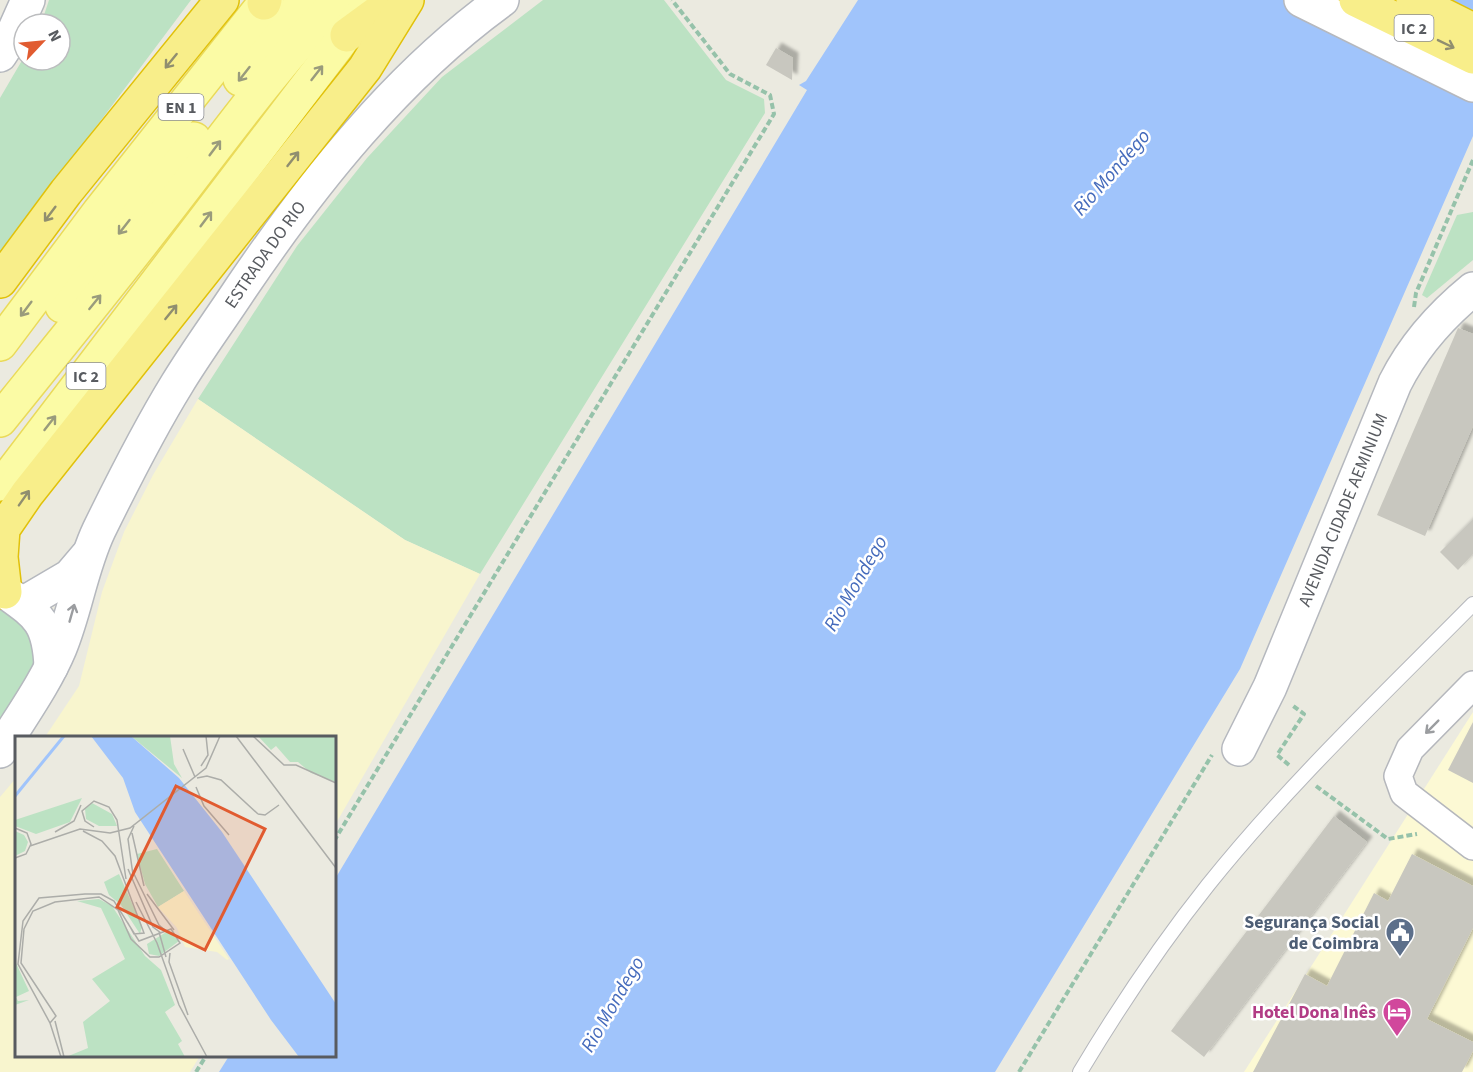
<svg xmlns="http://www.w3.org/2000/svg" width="1473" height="1072" font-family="'Source Sans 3',sans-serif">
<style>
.commercial{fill:#fcf9d4}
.green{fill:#bce2c3}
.sand{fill:#f8f5ce}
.water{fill:#a0c4fb}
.building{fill:#c8c7bf;filter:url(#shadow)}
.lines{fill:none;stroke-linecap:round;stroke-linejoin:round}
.lane-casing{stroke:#b5b7bc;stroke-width:16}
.street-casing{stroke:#b5b7bc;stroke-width:30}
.secondary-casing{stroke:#b5b8be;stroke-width:36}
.primary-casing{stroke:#eada59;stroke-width:36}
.highway-casing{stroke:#e1c10a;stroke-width:36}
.path{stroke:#96c2aa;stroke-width:4;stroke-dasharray:6 3;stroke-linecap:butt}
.lane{stroke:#fff;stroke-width:14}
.street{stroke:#fff;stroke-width:27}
.secondary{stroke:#fff;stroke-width:33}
.primary{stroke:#fbfba5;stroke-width:33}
.highway{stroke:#f8ee8a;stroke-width:33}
.oneway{stroke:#908e6f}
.oneway2{stroke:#999b7c}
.oneway3{stroke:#9b9da0}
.labels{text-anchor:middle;stroke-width:5;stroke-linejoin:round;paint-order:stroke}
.shield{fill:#fff;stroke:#8a8c90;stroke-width:1.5}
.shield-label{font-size:16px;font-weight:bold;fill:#585b60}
.street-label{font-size:18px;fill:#585b60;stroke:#fff}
.service-label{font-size:18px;font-weight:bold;fill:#4e5e75;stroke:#fff;text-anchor:end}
.hotel-label{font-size:18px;font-weight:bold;fill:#b23c85;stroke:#fff;text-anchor:end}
.water-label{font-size:20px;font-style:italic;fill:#456bbc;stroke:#fff}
.inset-river{fill:none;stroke:#a0c4fb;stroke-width:3}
.inset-road{fill:none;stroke:#acada9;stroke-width:1.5}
.view{fill:#e15b30;fill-opacity:0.15;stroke:#e15b30;stroke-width:3}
.inset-edge{fill:none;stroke:#585b60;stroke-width:3}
</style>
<defs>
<filter id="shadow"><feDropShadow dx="5.5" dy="-5.5" stdDeviation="1.5" flood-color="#0004"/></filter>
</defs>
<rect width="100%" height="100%" fill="#ebeae0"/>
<path class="commercial" d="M1473 712V1072H1244Z"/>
<g class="green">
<path d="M49 0H191L0 255V98L24 57V60H60V24H41Z"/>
<path d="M543 0H664L726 80 764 99 765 113 480 574 405 540 198 399 297 246 367 158 442 77Z"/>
<path d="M1473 212V260L1427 298 1422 295 1457 215Z"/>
<path d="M0 604C9 611 22 619 28 628 52 661 18 697 0 723Z"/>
</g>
<g class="sand">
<path d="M198 399 405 540 480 574 335 825 334 738 45 737 79 686 102 592 124 532 153 475Z"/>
<path d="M16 778V1056H200L190 1072H0V797Z"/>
</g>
<path class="water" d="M858 0H1391L1372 37 1402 0H1473V136L1240 669 995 1072H219L229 1056H334L335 879 807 90 799 85 806 81Z"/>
<g class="building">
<path d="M776 48 793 58 792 80 766 65Z"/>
<path d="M1458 328 1473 334V426L1425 536 1377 515Z"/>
<path d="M1473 519V554L1458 570 1440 552Z"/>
<path d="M1473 722V783L1448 770Z"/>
<path d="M1334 816 1367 842 1204 1057 1171 1031Z"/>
<path d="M1412 854 1473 886V928L1427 1019 1473 1042V1051L1462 1072H1253L1305 974 1327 986 1374 893 1388 901Z"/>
</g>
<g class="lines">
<g class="lane-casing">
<path id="lane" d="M1080 1072C1119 1007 1161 944 1208 885 1289 784 1383 695 1473 604"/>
</g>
<g class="street-casing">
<path id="street" d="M1473 685 1410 749 1398 776 1404 793 1473 846"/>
</g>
<g class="secondary-casing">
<g id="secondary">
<path d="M1301 0 1473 85"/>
<path d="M0 55 11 38 28 0"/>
<path d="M0 588C36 614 49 619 51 667"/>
<path d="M24 603 70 576 87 556"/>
<path id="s1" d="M1239 749 1270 687 1395 383C1414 345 1440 316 1473 289"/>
<path id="s2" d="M0 751C20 718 45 684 60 648 76 609 81 568 99 530 123 481 148 431 177 384 197 351 220 320 241 288 313 182 397 76 502 0"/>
</g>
</g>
<g class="primary-casing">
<g id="primary">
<path d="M240 79 280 28 306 0"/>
<path d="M62 306 194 139"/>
<path d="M0 344 99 212 267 0"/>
<path d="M0 420C53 354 107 288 159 221 218 146 272 68 339 0"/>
<path d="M0 484 13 471 364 11"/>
</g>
</g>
<g class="highway-casing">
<g id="highway">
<path d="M1356 0 1473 57"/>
<path d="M1413 0 1473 30"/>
<path d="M264 3 265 0"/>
<path d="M347 35 395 0"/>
<path d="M0 281 66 192 222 0"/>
<path d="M5 592 1 557 3 529 27 494 365 68 407 0"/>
</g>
</g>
<g class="path">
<path d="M1414 307 1416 293 1473 160"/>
<path d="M1289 765 1277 755 1304 714 1292 705"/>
<path d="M1316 786 1388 839 1417 834"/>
<path d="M334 841 774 114 770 95 730 74 672 0"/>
<path d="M196 1072 206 1056"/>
<path d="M1019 1072 1212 755"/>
</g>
<use href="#lane" class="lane"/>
<use href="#street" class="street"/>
<use href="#secondary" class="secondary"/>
<use href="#primary" class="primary"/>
<use href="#highway" class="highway"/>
</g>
<defs><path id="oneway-shaft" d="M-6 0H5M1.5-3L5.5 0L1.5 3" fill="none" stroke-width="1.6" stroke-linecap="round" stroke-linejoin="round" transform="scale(1.5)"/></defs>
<g class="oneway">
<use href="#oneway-shaft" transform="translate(1446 44) rotate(26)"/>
<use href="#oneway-shaft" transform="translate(171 61) rotate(129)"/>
<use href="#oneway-shaft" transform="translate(293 159) rotate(-52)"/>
<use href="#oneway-shaft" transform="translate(50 214) rotate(127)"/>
<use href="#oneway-shaft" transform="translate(171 312) rotate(-51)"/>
<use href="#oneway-shaft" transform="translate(24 498) rotate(-55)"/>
</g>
<g class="oneway2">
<use href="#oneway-shaft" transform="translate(317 73) rotate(-52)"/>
<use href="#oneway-shaft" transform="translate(244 74) rotate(128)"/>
<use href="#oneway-shaft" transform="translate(215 148) rotate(-53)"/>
<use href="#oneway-shaft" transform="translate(206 219) rotate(-53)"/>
<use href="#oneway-shaft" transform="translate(124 227) rotate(128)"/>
<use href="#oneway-shaft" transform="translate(95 302) rotate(-51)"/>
<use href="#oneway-shaft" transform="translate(26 309) rotate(127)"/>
<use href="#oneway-shaft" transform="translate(50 423) rotate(-52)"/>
</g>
<g class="oneway3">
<use href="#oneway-shaft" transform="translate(72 613) rotate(-74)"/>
<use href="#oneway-shaft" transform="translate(1432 727) rotate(135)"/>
</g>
<defs>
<g id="civic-pin" transform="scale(1.5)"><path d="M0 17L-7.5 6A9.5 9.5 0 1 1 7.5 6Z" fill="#5c6f8a" stroke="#fff"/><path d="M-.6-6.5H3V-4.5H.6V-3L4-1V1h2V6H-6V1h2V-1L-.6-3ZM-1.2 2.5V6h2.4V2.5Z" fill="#fff"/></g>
<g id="hotel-pin" transform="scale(1.5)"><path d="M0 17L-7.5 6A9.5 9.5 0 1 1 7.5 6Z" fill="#d1479c" stroke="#fff"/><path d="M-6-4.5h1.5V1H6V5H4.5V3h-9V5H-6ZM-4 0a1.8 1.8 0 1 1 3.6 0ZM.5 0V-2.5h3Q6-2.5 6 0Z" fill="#fff"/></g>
</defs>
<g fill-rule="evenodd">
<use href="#civic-pin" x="1400" y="932"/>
<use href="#hotel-pin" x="1397" y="1012"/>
</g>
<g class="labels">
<g class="shield">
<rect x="1394.5" y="15" width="39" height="26" rx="4.5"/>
<rect x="158.5" y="94" width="45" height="26" rx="4.5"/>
<rect x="66.5" y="363" width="39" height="26" rx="4.5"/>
</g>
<g class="shield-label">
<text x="1414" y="34">IC 2</text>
<text x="181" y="113">EN 1</text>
<text x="86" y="382">IC 2</text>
</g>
<g class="street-label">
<text dy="6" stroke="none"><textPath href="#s2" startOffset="566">ESTRADA DO RIO</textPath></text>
<text dy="6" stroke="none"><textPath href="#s1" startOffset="261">AVENIDA CIDADE AEMINIUM</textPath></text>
</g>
<g class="service-label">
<text x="1379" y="928">Segurança Social<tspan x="1379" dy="21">de Coimbra</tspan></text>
</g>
<g class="hotel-label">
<text x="1376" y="1018">Hotel Dona Inês</text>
</g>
<g class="water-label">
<text transform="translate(1111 172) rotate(-49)" y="7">Rio Mondego</text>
<text transform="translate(855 583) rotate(-60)" y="7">Rio Mondego</text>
<text transform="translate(612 1004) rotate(-60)" y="7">Rio Mondego</text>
</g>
</g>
<g transform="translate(15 736)">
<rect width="321" height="321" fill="#ebeae0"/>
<path d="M116 0H155L159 28 167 42ZM243 0H321V46L296 37 283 26H275L261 10 256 14ZM67 62 55 86 21 98 0 90V84ZM77 67 97 78 102 90H84L71 83 70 73ZM0 95 9 99 13 106 10 115 0 120ZM142 113 169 155 143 171 130 148 122 118ZM104 138 127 190 125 198 106 169 94 159 89 146ZM84 163 97 170 130 220 146 234 160 269 150 276 167 305 163 308 170 321H51L73 312 68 286 95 265 77 243 110 223 86 172 62 165ZM153 195 164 205 144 220 134 218 132 208ZM0 212V225L14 255 1 261 3 265 14 264 0 269Z" fill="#bce2c3"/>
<path d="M169 155 214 223 212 224 202 216 170 211 162 192 143 171Z" fill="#f8f5ce"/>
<path d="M76 0H116L164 42 207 96 321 268V321H284L256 284 120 76 108 42Z" fill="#a0c4fb"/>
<path class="inset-river" d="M0 60 49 0"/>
<path class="inset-road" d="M221 0 321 132M238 0 269 29H281L321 47M168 13 180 41M186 30 193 19 191 0M182 42 192 40 206 44 243 78M181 51 189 70 214 99M243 78 250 79 264 69M79 91 70 85 67 75 79 65 94 71 102 84 111 143M0 92 12 97 16 108 11 118 0 122M68 95 87 105 100 120 129 197 119 198 113 187M40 96 59 85 66 69M117 97 129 150M15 110 65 93 95 97 115 92 191 32 205 0M113 133 138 191 146 197M118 136 144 189 151 195M118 139 113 103 119 90M70 158H86L99 165 124 205 156 193 165 207 144 221H135L116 203 103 174 84 161 40 166 18 175 9 193 6 227 41 280 35 287 3 228 8 185 24 162ZM132 158 159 194M121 166 142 207 164 269 192 321M144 196 151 221M155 217 154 226 173 279M40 285 49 321M35 287 46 321"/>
<path class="view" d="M161 50 250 93 190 214 102 171Z"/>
<rect width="321" height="321" class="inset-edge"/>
</g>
<g transform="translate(42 42) rotate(64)"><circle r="28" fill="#ffffff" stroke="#bcbdbf" stroke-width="1.5"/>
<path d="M0-4.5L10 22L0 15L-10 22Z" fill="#e15b30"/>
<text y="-9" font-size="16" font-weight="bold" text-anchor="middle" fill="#585b60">N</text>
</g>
</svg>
